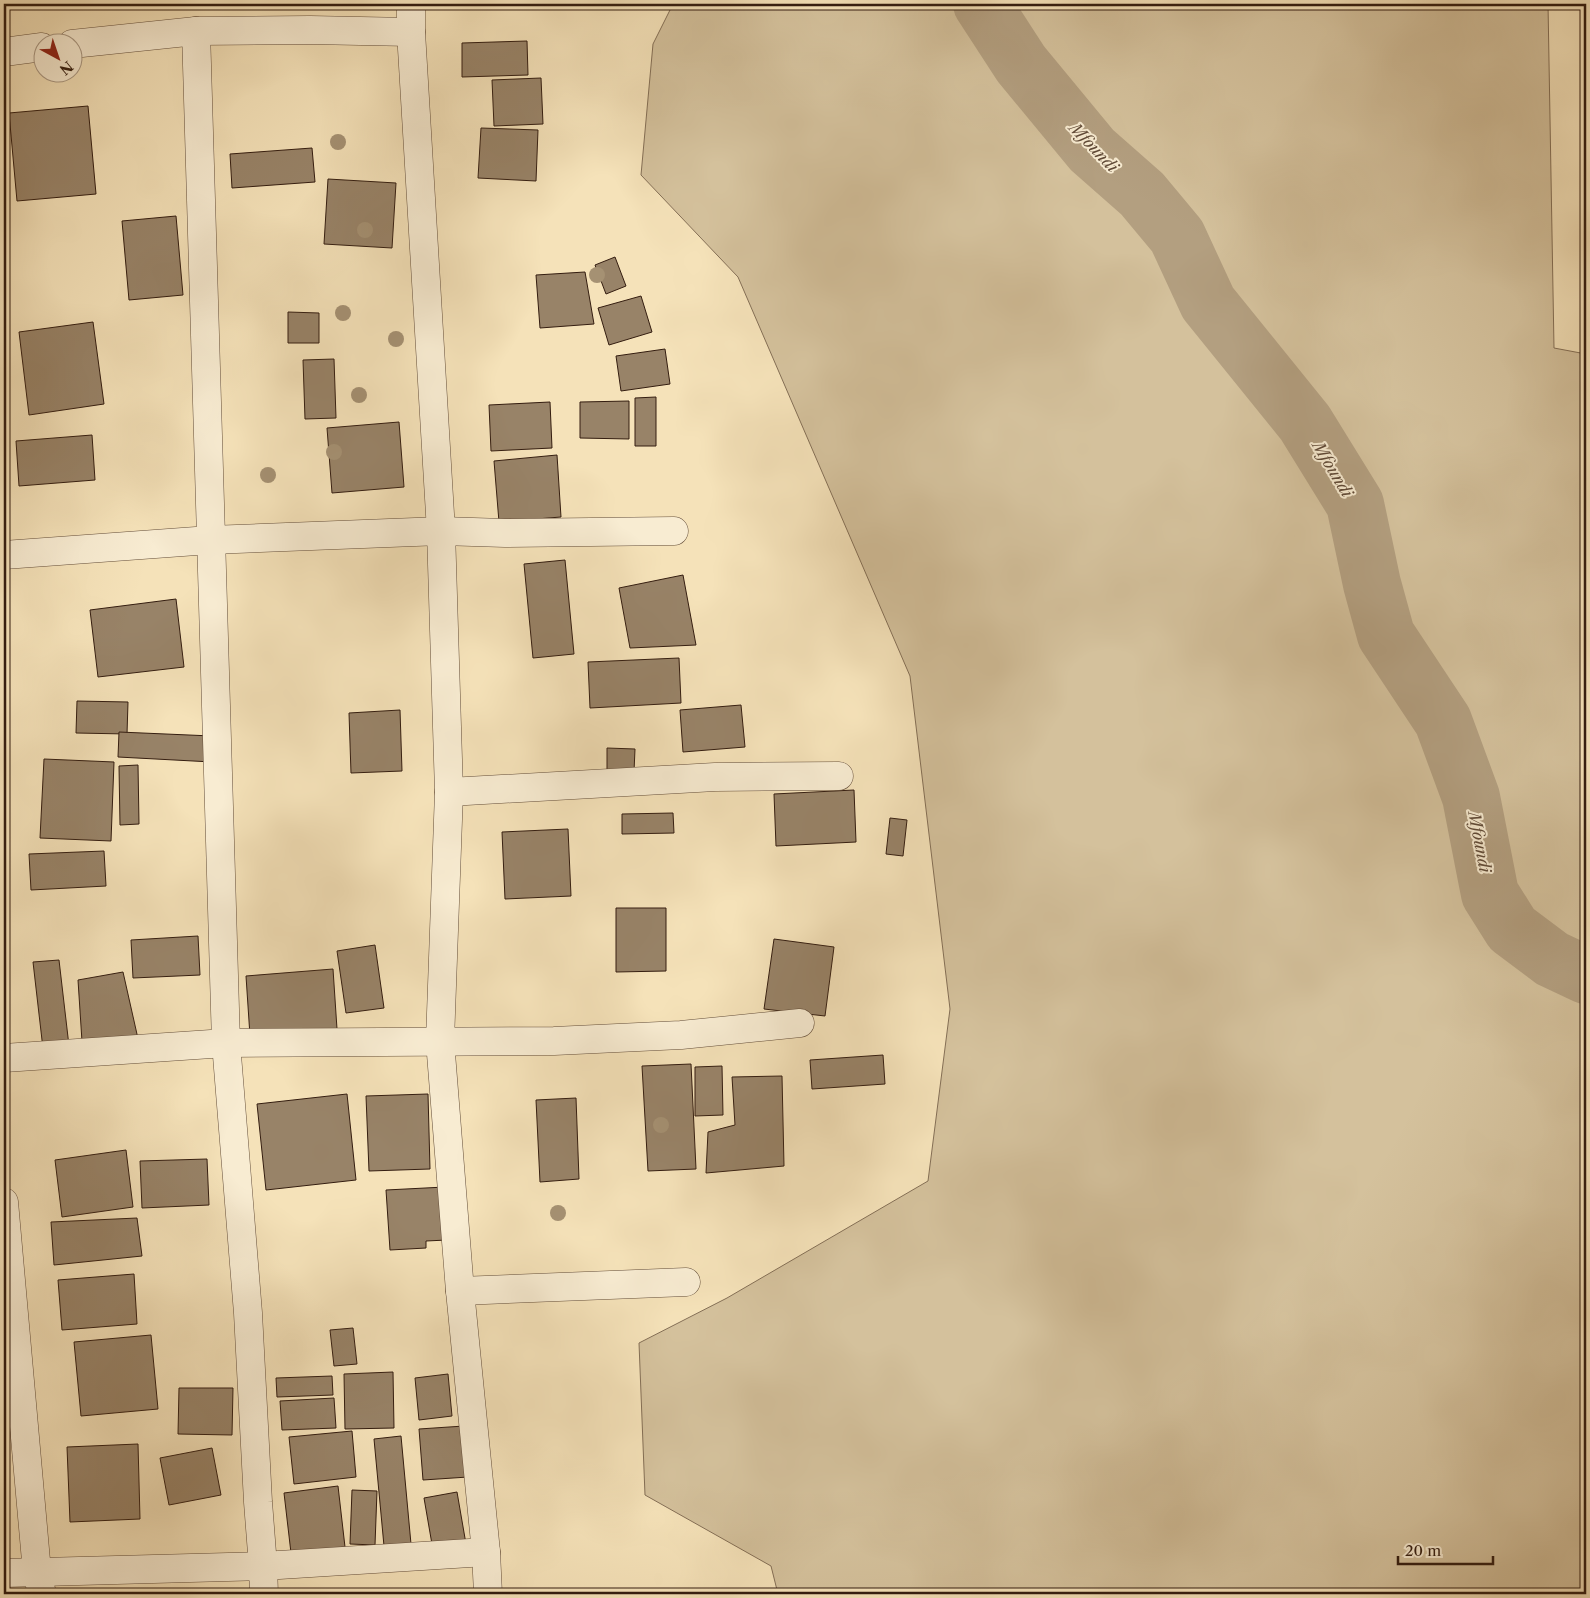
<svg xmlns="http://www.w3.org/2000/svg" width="1590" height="1598" font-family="'Libre Caslon Text',serif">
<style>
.green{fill:#d4c19c;stroke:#846f56}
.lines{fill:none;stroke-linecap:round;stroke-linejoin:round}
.river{stroke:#b39f80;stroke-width:58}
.building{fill:#988368;stroke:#341d10}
.street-casing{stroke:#644e3a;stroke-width:29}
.street{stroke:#f8ecd2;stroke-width:28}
.tree{fill:#a59173}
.labels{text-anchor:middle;stroke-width:4;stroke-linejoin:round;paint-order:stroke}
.water-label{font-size:16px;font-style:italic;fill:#604a37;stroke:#f8ecd2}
</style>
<rect width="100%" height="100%" fill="#f5e2b9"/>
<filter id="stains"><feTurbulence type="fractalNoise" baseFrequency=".004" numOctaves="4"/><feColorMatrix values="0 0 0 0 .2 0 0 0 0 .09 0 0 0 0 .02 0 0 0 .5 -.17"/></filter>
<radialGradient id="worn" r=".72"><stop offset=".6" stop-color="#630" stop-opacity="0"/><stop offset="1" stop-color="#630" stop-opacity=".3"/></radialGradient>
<path class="green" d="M673 4H1548L1554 348 1586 354V1594H778L771 1566 645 1495 639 1343 727 1298 928 1181 950 1009 910 676 738 277 641 175 653 44Z"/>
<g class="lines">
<path class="river" d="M982 4 1021 64 1092 150 1142 194 1177 236 1208 303 1305 423 1355 504 1372 584 1386 635 1443 721 1471 797 1490 894 1512 929 1552 959 1586 975"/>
</g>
<g class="building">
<path d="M527 41 528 75 462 77V43Z"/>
<path d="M541 78 543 124 494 126 492 80Z"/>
<path d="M88 106 96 194 17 201 9 113Z"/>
<path d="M481 128 538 130 536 181 478 178Z"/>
<path d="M312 148 315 182 232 188 230 154Z"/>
<path d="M328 179 396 183 392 248 324 244Z"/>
<path d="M176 216 183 295 129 300 122 221Z"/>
<path d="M615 257 626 286 606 294 595 265Z"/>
<path d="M585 272 594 324 540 328 536 275Z"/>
<path d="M641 296 652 332 609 345 598 308Z"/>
<path d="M288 312 319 313V343H288Z"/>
<path d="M93 322 104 404 29 415 19 332Z"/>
<path d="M665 349 670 384 621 391 616 356Z"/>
<path d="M334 359 336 418 305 419 303 360Z"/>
<path d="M656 397V446H635V398Z"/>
<path d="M629 401V439L580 438V402Z"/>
<path d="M550 402 552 448 491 451 489 405Z"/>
<path d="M399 422 404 487 332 493 327 428Z"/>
<path d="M92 435 95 480 19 486 16 441Z"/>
<path d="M557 455 561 517 499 522 494 461Z"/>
<path d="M565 560 574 654 533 658 524 564Z"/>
<path d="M683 575 696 645 630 648 619 588Z"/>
<path d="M176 599 184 667 98 677 90 610Z"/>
<path d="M679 658 681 703 590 708 588 662Z"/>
<path d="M77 701 128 702 127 734 76 733Z"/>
<path d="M741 705 745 747 683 752 680 710Z"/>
<path d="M400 710 402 771 351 773 349 713Z"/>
<path d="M119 732 212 736V762L118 757Z"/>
<path d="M607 748 635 749 634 772 607 771Z"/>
<path d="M44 759 114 762 111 841 40 838Z"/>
<path d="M138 765 139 824 120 825 119 766Z"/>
<path d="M854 790 856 842 776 846 774 794Z"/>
<path d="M673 813 674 833 622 834V814Z"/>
<path d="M890 818 907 820 903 856 886 854Z"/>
<path d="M568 829 571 896 505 899 502 832Z"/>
<path d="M104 851 106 886 31 890 29 854Z"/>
<path d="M616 908H666V971L616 972Z"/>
<path d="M198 936 200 975 133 978 131 940Z"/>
<path d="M774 939 834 947 825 1016 764 1009Z"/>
<path d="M375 945 384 1008 346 1013 337 951Z"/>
<path d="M59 960 71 1063 45 1066 33 962Z"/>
<path d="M333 969 337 1029 250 1036 246 976Z"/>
<path d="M123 972 141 1052 83 1057 78 980Z"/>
<path d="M883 1055 885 1084 812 1089 810 1060Z"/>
<path d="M691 1064 696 1169 648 1171 642 1066Z"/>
<path d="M722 1066 723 1115 695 1116V1067Z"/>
<path d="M782 1076 784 1166 706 1173 708 1132 735 1125 732 1077Z"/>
<path d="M347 1094 356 1180 266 1190 257 1104Z"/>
<path d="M428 1094 430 1169 369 1171 366 1096Z"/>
<path d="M576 1098 579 1179 540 1182 536 1100Z"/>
<path d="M126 1150 133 1207 62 1217 55 1160Z"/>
<path d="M207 1159 209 1205 142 1208 140 1161Z"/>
<path d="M445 1187 447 1240 426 1241V1248L390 1250 386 1190Z"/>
<path d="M137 1218 142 1256 54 1265 51 1222Z"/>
<path d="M134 1274 137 1324 62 1330 58 1280Z"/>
<path d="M353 1328 357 1364 334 1366 330 1330Z"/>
<path d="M151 1335 158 1409 81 1416 74 1342Z"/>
<path d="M393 1372 394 1428 345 1429 344 1374Z"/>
<path d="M448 1374 452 1416 419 1420 415 1378Z"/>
<path d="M332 1376 333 1395 277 1397 276 1378Z"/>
<path d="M179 1388H233L232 1435 178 1434Z"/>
<path d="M334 1398 336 1428 282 1430 280 1401Z"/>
<path d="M464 1426 468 1477 423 1480 419 1429Z"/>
<path d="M352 1431 356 1477 294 1484 289 1437Z"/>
<path d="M401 1436 411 1544 384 1546 374 1439Z"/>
<path d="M138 1444 140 1519 70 1522 67 1447Z"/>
<path d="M212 1448 221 1495 169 1505 160 1458Z"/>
<path d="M338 1486 345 1547 291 1553 284 1493Z"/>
<path d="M352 1490 377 1491 375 1545 350 1544Z"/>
<path d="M457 1492 466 1544 433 1550 424 1498Z"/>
</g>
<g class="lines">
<g class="street-casing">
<g id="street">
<path d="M411 4V32L441 531 449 792 440 1041 460 1291 486 1552 488 1594"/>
<path d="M196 31 226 1043 248 1313 258 1502 263 1566 264 1594"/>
<path d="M72 44 196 31 310 30 411 32"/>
<path d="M4 52 42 47"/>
<path d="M4 555 210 540 441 531 505 533 674 531"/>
<path d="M449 792 715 777 839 776"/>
<path d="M4 1058 226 1043 554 1041 681 1035 800 1023"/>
<path d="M4 1202 37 1572 42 1594"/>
<path d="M460 1291 686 1282"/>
<path d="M4 1573 263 1566 486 1552"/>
</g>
</g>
<use href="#street" class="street"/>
</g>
<g class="tree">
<circle cx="338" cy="142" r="8"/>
<circle cx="365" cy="230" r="8"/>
<circle cx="597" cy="275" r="8"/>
<circle cx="343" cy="313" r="8"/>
<circle cx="396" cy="339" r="8"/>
<circle cx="359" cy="395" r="8"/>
<circle cx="334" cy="452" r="8"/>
<circle cx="268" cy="475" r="8"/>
<circle cx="661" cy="1125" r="8"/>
<circle cx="558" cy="1213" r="8"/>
</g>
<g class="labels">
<g class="water-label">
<text transform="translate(1094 147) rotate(46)" y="6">Mfoundi</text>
<text transform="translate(1333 469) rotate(59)" y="6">Mfoundi</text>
<text transform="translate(1480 842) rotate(79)" y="6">Mfoundi</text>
</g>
</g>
<rect width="1590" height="1598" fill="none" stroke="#f5e2b9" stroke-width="20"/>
<rect x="5" y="5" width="1580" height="1588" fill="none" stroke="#341d10" stroke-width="2.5"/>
<rect x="10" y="10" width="1570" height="1578" fill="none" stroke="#341d10"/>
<g transform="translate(58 58) rotate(140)"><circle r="24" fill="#f8ecd2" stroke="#aa9984"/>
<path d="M0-4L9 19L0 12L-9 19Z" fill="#8f2418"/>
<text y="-8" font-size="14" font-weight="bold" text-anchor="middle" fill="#341d10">N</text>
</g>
<path d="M1398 1556v8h95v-8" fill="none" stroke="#341d10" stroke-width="2.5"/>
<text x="1405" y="1556" font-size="15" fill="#341d10" stroke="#f8ecd2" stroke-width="4" paint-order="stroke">20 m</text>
<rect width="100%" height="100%" filter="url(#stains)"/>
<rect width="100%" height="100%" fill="url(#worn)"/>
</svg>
